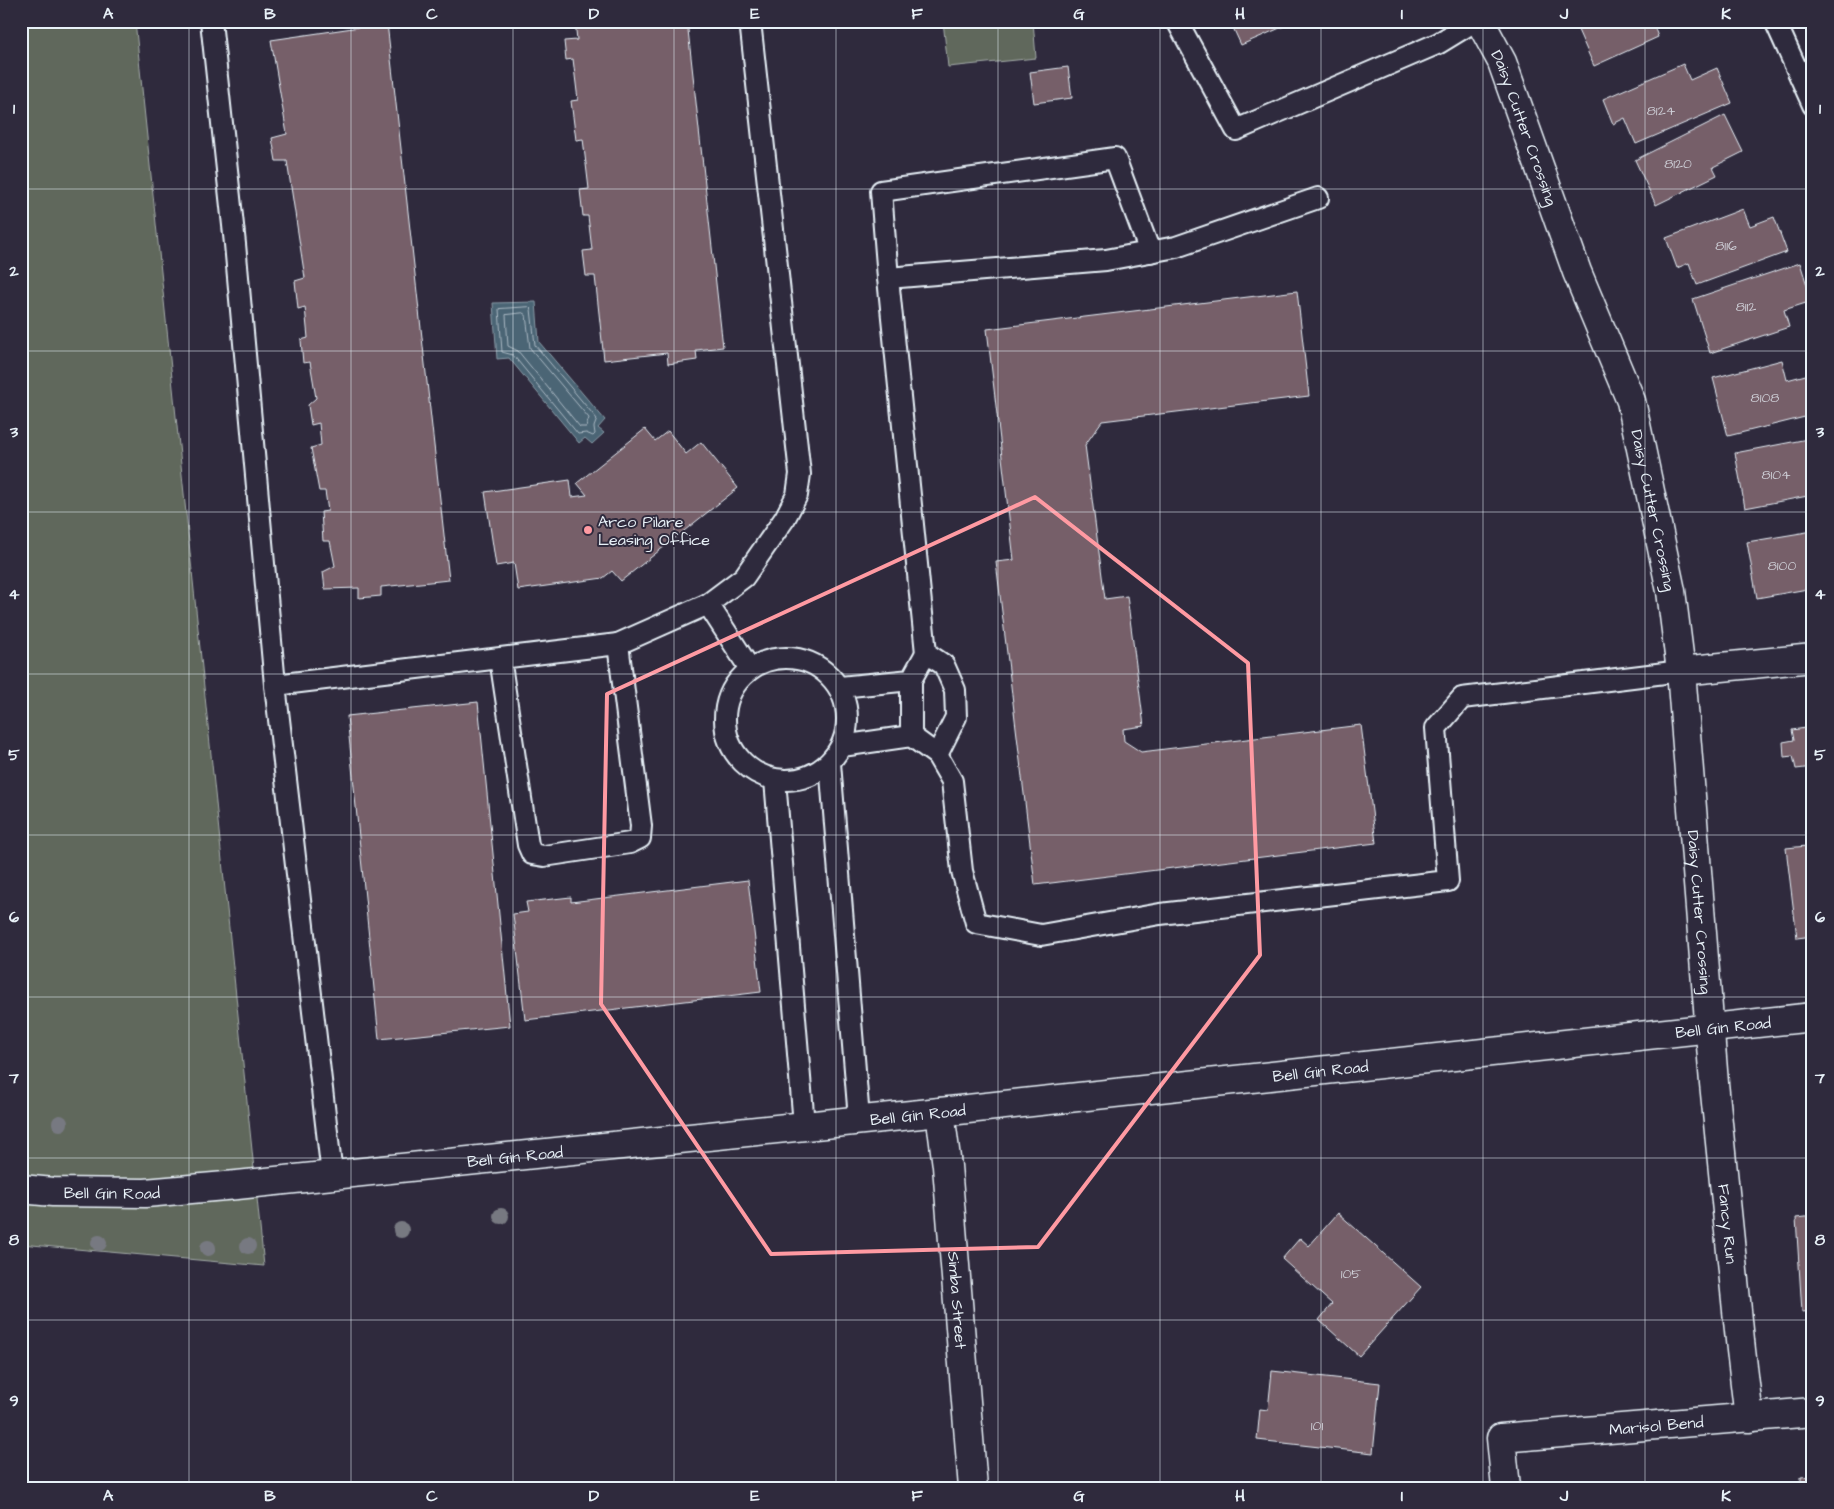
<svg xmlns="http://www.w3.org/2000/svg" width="1834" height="1509" font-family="'Architects Daughter',sans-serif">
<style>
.green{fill:#61685b;stroke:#a4acaa}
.water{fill:#4c6575;stroke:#8a9da9}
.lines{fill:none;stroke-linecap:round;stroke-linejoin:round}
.shore{stroke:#aab9c4;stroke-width:1}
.building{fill:#765e69;stroke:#e8f1f8}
.lane-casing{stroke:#e8f1f8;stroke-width:24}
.street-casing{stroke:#e8f1f8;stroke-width:31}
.lane{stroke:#2f2a3d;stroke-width:20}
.street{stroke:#2f2a3d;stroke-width:28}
.tree{fill:#777981}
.marked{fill:none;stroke:#ff9aa2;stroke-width:4;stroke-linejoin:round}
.grid{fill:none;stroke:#e8f1f8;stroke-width:1;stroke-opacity:0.55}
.poi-dot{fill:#ff9aa2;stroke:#2f2a3d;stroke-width:2}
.labels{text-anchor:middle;stroke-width:4;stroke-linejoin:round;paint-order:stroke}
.number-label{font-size:14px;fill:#ccccd4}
.street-label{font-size:16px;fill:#e8f1f8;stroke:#2f2a3d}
.poi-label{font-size:16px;fill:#e8f1f8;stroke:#2f2a3d;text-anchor:start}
.neatline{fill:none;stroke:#e8f1f8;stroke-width:2}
.grid-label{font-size:16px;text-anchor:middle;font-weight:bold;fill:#e8f1f8}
</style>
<rect width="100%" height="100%" fill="#2f2a3d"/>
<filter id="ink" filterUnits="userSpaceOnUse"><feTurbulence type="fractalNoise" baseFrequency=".02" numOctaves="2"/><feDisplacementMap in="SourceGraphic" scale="10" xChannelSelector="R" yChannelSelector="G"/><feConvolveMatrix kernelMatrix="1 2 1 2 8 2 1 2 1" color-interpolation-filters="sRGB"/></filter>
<g filter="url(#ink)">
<g class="green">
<path d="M21 21H135L264 1266 21 1244Z"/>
<path d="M943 21H1033L1036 58 948 67Z"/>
</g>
<path class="water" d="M536 302 539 342 605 420 598 428 604 433 592 444 585 438 579 443 509 358 497 359 493 303Z"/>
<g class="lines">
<g class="shore">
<path d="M529 307 531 309 535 345 597 419 594 427 595 434 593 436 586 433 578 434 513 355 502 352 499 309Z"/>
<path d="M523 313 526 315 530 348 589 418 586 427H580L518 351 508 346 506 315Z"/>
</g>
</g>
<g class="building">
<path d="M575 21H687L723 347 696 350 697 360 668 364 667 353 604 360 595 276H586L583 251 592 250 588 216H583L580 190 589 189 583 139 576 140 571 101 578 100 573 59 566 60 564 41 577 40Z"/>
<path d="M1230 21H1296L1241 45Z"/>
<path d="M1574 21H1664L1654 26 1658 37 1594 66Z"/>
<path d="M387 23 449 580 381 587V596L359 598V588L325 589 323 572 335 566 330 541H323L321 512 328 511 325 491H319L311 448 321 445 319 423 311 425 308 405 316 398 310 362 303 363 301 340 308 338 305 307 298 309 295 281 305 278 287 161H276L272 138 287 134 271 40Z"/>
<path d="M1683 64 1690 80 1717 68 1732 103 1636 144 1625 118 1613 124 1603 99Z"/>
<path d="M1068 67 1072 98 1034 103 1030 72Z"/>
<path d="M1725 115 1743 152 1713 167 1717 175 1656 205 1635 160Z"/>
<path d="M1743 209 1750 226 1774 217 1787 252 1697 285 1689 263 1677 268 1666 238Z"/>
<path d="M1800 263 1812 301 1784 310 1789 327 1710 353 1693 299Z"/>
<path d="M1297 291 1309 396 1102 421 1085 445 1105 599 1127 596 1144 726 1123 729 1124 741 1141 752 1361 725 1376 843 1035 885 996 562 1014 560 987 329Z"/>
<path d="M1782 360 1787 380 1813 373V415L1728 436 1713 378Z"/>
<path d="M645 429 655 441 668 431 686 454 701 442 738 488 621 581 612 571 603 578 518 590 514 563 496 566 485 492 570 480 572 497 587 495 577 483Z"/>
<path d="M1813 438V495L1745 508 1735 453Z"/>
<path d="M1813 531V588L1757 598 1747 542Z"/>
<path d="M478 702 510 1026 379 1039 347 716Z"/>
<path d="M1813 727V767L1796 769 1793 756 1784 757 1783 742 1794 740 1792 730Z"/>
<path d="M1813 830V936L1797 938 1786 848 1807 846 1805 831Z"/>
<path d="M748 880 761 992 525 1020 513 914 528 912 526 902 571 897V902Z"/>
<path d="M1338 1213 1421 1287 1359 1356 1319 1320 1332 1304 1282 1259 1300 1238 1309 1246Z"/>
<path d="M1813 1216V1311L1802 1312 1796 1218Z"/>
<path d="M1272 1371 1380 1383 1373 1453 1257 1440 1260 1409 1268 1410Z"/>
<path d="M1813 1476V1488H1801V1477Z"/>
</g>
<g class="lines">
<g class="lane-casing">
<g id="lane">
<path d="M211 21 235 244 275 685 332 1175"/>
<path d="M1177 21 1236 130 1439 43 1475 21"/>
<path d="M1775 21 1813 105"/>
<path d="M888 278 881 191 1115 158 1150 252"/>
<path d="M618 644 708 604"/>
<circle cx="786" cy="719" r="61"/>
<path d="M750 669 708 604 744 577 785 518 797 495 800 474 750 21"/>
<path d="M911 680V736"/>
<path d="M275 685 618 644 641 826 640 838 630 843 544 856 532 854 528 845 500 658"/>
<path d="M840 687 911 680 926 653"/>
<path d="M842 746 911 736 937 755 952 781 962 871 976 923 1041 935 1160 914 1448 881 1436 728 1462 698 1681 671"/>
<path d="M937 755 956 717 955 690 944 665 926 653 888 278 1106 260 1176 247 1318 198"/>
<path d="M830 763 859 1119"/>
<path d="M775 780 804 1125"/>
</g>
</g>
<g class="street-casing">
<g id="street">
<path id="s1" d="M1480 21 1502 62 1577 272 1631 401 1671 591 1681 671 1714 1083 1741 1350 1749 1418"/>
<path d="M1681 671 1813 658"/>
<path id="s2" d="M940 1112 947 1166 973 1488"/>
<path id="s3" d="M21 1189 53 1192 145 1193 237 1185 940 1112 1813 1017"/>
<path id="s4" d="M1506 1488 1501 1438 1813 1412"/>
</g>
</g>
<use href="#lane" class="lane"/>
<use href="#street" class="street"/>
</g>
<g class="tree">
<circle cx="60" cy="1123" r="8"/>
<circle cx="501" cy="1216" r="8"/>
<circle cx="401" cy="1230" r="8"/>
<circle cx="99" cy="1243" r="8"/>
<circle cx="248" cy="1246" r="8"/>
<circle cx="208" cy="1248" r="8"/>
</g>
</g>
<path class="marked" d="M1035 497 1248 663 1260 955 1038 1247 771 1254 601 1004 607 694Z"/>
<path class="grid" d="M189 21V1488M351 21V1488M513 21V1488M674 21V1488M836 21V1488M998 21V1488M1160 21V1488M1321 21V1488M1483 21V1488M1645 21V1488M21 189H1813M21 351H1813M21 512H1813M21 674H1813M21 835H1813M21 997H1813M21 1158H1813M21 1320H1813"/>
<circle class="poi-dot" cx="588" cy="530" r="5"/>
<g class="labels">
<g class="number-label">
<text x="1661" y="115">8124</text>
<text x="1678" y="168">8120</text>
<text x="1726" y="250">8116</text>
<text x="1746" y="311">8112</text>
<text x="1765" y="402">8108</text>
<text x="1776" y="479">8104</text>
<text x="1782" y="570">8100</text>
<text x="1351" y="1278">105</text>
<text x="1317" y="1430">101</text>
</g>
<g class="street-label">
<text dy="6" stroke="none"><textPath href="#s1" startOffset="116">Daisy Cutter Crossing</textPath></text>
<text dy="6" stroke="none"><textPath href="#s1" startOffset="521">Daisy Cutter Crossing</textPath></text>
<text dy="6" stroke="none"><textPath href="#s1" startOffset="926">Daisy Cutter Crossing</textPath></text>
<text dy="6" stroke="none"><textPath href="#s3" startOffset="1711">Bell Gin Road</textPath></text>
<text dy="6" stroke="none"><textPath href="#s3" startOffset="1306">Bell Gin Road</textPath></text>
<text dy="6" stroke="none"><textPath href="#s3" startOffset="901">Bell Gin Road</textPath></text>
<text dy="6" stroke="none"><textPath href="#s3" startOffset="496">Bell Gin Road</textPath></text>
<text dy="6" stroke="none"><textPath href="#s3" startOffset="91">Bell Gin Road</textPath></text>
<text dy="6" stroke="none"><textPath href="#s1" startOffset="1239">Fancy Run</textPath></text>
<text dy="6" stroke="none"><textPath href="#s2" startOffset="189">Simba Street</textPath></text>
<text dy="6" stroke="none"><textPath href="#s4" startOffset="206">Marisol Bend</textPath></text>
</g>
<g class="poi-label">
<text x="598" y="527">Arco Pilare<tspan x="598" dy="18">Leasing Office</tspan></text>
</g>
</g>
<rect width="1834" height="1509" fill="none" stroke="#2f2a3d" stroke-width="55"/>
<rect x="28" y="28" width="1778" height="1454" class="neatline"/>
<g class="grid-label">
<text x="108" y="19">A</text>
<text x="270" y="19">B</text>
<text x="432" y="19">C</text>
<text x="594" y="19">D</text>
<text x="755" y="19">E</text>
<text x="917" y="19">F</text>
<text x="1079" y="19">G</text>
<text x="1240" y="19">H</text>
<text x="1402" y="19">I</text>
<text x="1564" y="19">J</text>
<text x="1726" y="19">K</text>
<text x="14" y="114">1</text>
<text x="1820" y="114">1</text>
<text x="14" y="276">2</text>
<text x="1820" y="276">2</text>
<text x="14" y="437">3</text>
<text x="1820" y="437">3</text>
<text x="14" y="599">4</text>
<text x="1820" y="599">4</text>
<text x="14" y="760">5</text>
<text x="1820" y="760">5</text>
<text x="14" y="922">6</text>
<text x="1820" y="922">6</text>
<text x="14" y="1083">7</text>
<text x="1820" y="1083">7</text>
<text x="14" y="1245">8</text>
<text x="1820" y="1245">8</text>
<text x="14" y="1406">9</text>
<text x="1820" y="1406">9</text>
<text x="108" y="1501">A</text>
<text x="270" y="1501">B</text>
<text x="432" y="1501">C</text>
<text x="594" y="1501">D</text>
<text x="755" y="1501">E</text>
<text x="917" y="1501">F</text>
<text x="1079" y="1501">G</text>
<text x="1240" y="1501">H</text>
<text x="1402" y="1501">I</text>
<text x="1564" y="1501">J</text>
<text x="1726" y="1501">K</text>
</g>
</svg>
